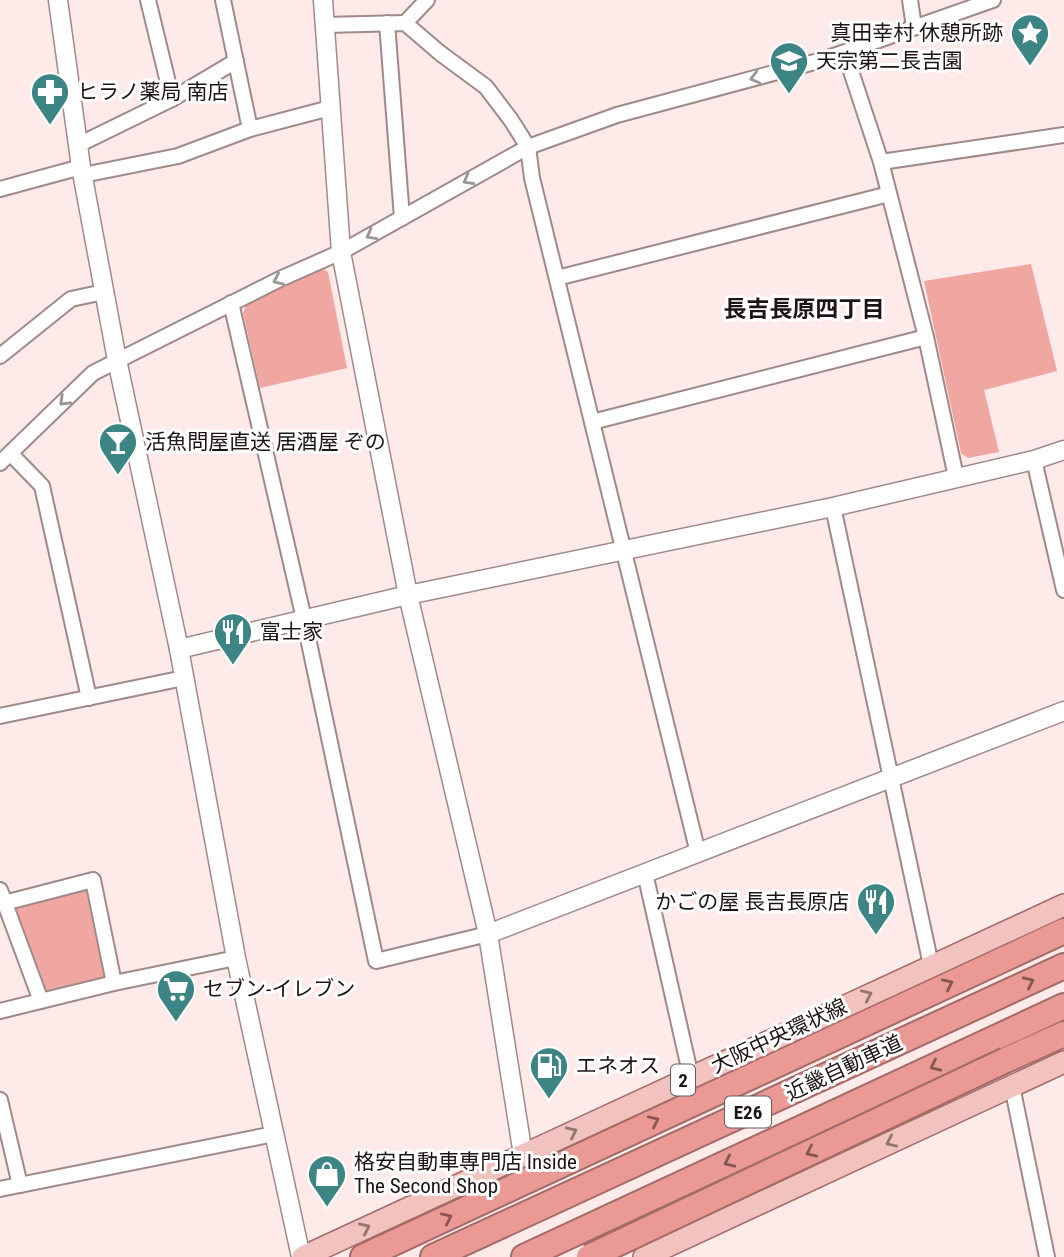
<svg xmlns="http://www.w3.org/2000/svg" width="1064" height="1257" font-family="'Roboto Condensed','Noto Sans JP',sans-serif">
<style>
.green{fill:#f0a6a1}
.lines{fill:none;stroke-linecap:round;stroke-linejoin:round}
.minor-casing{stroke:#9f8a88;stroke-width:18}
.tertiary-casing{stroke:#9f8a88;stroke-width:21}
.primary-casing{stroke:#a26b68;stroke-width:24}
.motorway-casing{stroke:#a26b68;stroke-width:28}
.minor{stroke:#fff;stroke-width:14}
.tertiary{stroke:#fff;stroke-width:18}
.primary{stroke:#f2c2bf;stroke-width:21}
.motorway{stroke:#ea9995;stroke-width:24}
.motorway-bridge-casing{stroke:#a26b68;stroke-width:28;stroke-linecap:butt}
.motorway-bridge{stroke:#ea9995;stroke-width:24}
.oneway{stroke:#999695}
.oneway2{stroke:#845754}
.oneway3{stroke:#927472}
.labels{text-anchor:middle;stroke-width:6;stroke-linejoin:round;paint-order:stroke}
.shield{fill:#fff;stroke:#615b5a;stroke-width:2}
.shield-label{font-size:19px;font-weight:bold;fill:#1d1514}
.poi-label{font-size:21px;fill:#1d1514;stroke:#fff;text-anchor:start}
.street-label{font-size:21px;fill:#1d1514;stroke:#fff}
.neighbourhood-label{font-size:23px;font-weight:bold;fill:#1d1514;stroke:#fff}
</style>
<rect width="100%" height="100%" fill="#fdeae9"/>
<g class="green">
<path d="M1031 264 1057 371 984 390 999 452 968 458 961 453 924 281Z"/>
<path d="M320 267 328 272 347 368 260 388 243 313 247 303Z"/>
<path d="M82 887 90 891 106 973 103 980 51 992 45 989 13 910 16 904Z"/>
</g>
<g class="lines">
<g class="minor-casing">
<g id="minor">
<path d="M148 0 172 99"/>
<path d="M223 0 250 129"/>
<path d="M910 0 914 27"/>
<path d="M387 23 402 218"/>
<path d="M405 23 427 0"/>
<path d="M324 25 405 23 440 53 486 87 511 120 528 147 532 178 698 853"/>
<path d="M845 53 881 162 926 337 956 477"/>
<path d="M78 145 172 99 236 61"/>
<path d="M881 162 1064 135"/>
<path d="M83 175 178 156 250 129 330 108"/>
<path d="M0 189 81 167"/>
<path d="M557 278 889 194"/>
<path d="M231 303 304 619 376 961 488 934"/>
<path d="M0 356 71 299 104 292"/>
<path d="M592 422 926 337"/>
<path d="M11 454 42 486 89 698"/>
<path d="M1034 460 1064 590"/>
<path d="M0 463 93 373 280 279 341 252 528 147 617 115 822 60 993 0"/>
<path d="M833 507 931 965"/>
<path d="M0 716 184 678"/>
<path d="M645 873 691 1077"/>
<path d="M0 890 41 1001"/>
<path d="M4 903 93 880 114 983"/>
<path d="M0 1011 114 983 236 958"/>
<path d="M1012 1086 1047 1257"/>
<path d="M0 1100 20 1185"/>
<path d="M0 1189 274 1134"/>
</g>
</g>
<g class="tertiary-casing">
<g id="tertiary">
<path d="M58 0 81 167 117 360 179 649 236 958 301 1257"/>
<path d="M323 0 341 252 408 595 488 934 523 1155"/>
<path d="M179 649 408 595 833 507 1034 460 1064 450"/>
<path d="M488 934 1064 711"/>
</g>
</g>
<g class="primary-casing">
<g id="primary">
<path d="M303 1257 1064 905"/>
<path d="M644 1257 1064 1062"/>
</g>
</g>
<g class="motorway-casing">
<g id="motorway">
<path d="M1006 1060 1064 1034"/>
<path d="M363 1257 1064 931"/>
<path d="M433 1257 1064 966"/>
<path d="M524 1257 1064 1006"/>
</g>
</g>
<use href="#minor" class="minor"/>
<use href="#tertiary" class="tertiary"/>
<use href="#primary" class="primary"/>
<use href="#motorway" class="motorway"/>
<g class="motorway-bridge-casing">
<path id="motorway-bridge" d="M589 1257 1006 1060"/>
</g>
<use href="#motorway-bridge" class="motorway-bridge"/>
</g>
<defs><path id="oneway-chevron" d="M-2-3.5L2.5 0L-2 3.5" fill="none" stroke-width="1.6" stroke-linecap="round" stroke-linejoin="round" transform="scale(1.75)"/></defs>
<g class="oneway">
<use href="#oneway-chevron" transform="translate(755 78) rotate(165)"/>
<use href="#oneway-chevron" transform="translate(468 180) rotate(151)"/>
<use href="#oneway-chevron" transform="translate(371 235) rotate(151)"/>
<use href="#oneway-chevron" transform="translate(278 280) rotate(155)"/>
<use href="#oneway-chevron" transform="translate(64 401) rotate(136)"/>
</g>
<g class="oneway2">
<use href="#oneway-chevron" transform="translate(1029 982) rotate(-25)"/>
<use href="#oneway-chevron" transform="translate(948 984) rotate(-25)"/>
<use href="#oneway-chevron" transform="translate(935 1066) rotate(155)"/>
<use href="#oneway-chevron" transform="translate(654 1121) rotate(-25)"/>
<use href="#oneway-chevron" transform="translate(811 1152) rotate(155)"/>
<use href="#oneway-chevron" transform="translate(729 1162) rotate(155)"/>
<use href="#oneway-chevron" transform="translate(447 1218) rotate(-25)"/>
</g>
<g class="oneway3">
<use href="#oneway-chevron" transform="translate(867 995) rotate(-25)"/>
<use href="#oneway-chevron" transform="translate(572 1132) rotate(-25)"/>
<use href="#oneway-chevron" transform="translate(891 1142) rotate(155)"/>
<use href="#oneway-chevron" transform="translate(365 1228) rotate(-25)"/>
</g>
<defs>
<g id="sight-pin" transform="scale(2.0125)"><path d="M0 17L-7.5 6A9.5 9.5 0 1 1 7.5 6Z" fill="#3c8584" stroke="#fff"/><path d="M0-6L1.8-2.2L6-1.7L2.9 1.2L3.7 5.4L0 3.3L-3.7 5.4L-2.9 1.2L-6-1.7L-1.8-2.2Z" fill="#fff"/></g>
<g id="school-pin" transform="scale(2.0125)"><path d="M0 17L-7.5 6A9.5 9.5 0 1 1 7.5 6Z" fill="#3c8584" stroke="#fff"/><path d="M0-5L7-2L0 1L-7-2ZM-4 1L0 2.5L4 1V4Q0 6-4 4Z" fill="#fff"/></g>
<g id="pharmacy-pin" transform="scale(2.0125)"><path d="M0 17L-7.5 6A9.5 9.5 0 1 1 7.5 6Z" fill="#3c8584" stroke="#fff"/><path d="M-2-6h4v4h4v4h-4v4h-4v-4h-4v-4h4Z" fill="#fff"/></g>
<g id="bar-pin" transform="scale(2.0125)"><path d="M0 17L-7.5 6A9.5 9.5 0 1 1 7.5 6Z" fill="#3c8584" stroke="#fff"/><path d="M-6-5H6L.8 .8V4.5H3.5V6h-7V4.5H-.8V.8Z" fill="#fff"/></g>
<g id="restaurant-pin" transform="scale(2.0125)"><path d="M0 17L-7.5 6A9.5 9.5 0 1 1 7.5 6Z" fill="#3c8584" stroke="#fff"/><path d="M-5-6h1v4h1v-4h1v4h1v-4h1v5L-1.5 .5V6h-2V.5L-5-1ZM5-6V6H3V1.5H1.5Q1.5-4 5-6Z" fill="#fff"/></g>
<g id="supermarket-pin" transform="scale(2.0125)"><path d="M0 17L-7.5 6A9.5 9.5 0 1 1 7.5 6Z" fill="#3c8584" stroke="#fff"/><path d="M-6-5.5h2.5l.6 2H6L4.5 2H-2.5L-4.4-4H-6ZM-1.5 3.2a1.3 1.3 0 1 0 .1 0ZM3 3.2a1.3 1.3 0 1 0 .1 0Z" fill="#fff"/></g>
<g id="fuel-pin" transform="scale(2.0125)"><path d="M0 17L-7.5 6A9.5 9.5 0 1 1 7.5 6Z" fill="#3c8584" stroke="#fff"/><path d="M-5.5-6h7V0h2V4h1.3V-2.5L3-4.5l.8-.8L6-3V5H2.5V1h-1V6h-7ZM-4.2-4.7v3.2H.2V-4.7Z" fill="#fff"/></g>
<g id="shop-pin" transform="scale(2.0125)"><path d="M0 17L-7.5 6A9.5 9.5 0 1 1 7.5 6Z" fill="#3c8584" stroke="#fff"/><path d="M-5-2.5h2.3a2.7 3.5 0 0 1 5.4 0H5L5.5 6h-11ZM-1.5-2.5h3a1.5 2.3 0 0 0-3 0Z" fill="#fff"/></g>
</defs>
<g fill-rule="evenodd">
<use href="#sight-pin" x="1030" y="33"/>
<use href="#school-pin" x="789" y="61"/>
<use href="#pharmacy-pin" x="50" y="92"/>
<use href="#bar-pin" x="118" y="442"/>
<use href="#restaurant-pin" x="233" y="632"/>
<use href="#restaurant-pin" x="876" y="902"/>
<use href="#supermarket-pin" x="176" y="989"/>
<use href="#fuel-pin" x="549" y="1066"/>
<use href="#shop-pin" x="327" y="1174"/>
</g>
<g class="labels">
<g class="shield">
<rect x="671" y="1064.5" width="24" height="31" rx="5"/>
<rect x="725" y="1096.5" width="46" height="31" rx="5"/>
</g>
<g class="shield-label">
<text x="683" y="1087">2</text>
<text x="748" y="1119">E26</text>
</g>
<g class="poi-label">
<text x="1003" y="40" text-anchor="end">真田幸村 休憩所跡</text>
<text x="816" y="68">天宗第二長吉園</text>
<text x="77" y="99">ヒラノ薬局 南店</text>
<text x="145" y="449">活魚問屋直送 居酒屋 ぞの</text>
<text x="260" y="639">富士家</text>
<text x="849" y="909" text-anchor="end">かごの屋 長吉長原店</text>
<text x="203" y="996">セブン-イレブン</text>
<text x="576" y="1073">エネオス</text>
<text x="354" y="1169">格安自動車専門店 Inside<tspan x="354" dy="24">The Second Shop</tspan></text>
</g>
<g class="street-label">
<text transform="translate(779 1036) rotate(-25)" y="7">大阪中央環状線</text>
<text transform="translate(844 1068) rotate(-25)" y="7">近畿自動車道</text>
</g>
<g class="neighbourhood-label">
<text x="804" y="317">長吉長原四丁目</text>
</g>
</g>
</svg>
